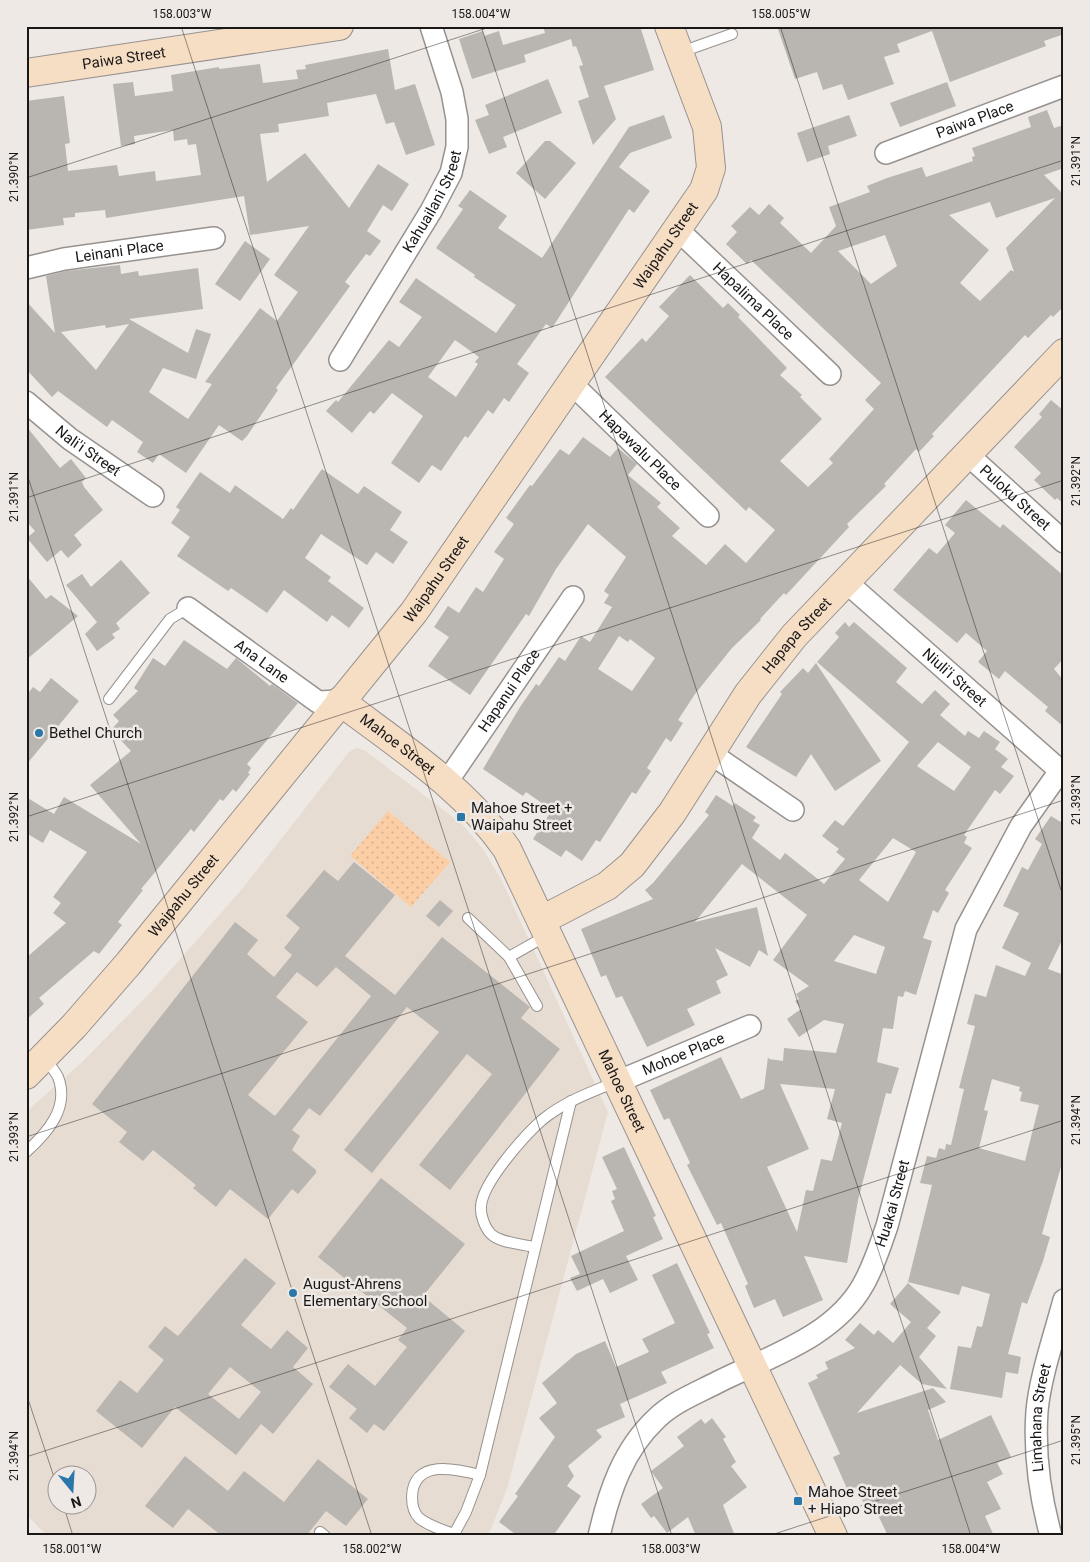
<svg xmlns="http://www.w3.org/2000/svg" width="1090" height="1562" font-family="Roboto,sans-serif">
<style>
.built{fill:#e7dcd2;fill-rule:evenodd}
.park{fill:url(#park-dots)}
.building{fill:#b9b5b1;fill-rule:evenodd}
.lines{fill:none;stroke-linecap:round;stroke-linejoin:round}
.lane-casing{stroke:#97928f;stroke-width:12}
.street-casing{stroke:#97928f;stroke-width:24}
.secondary-casing{stroke:#97928f;stroke-width:30}
.lane{stroke:#fff;stroke-width:10}
.street{stroke:#fff;stroke-width:21}
.secondary{stroke:#f6dec5;stroke-width:28}
.ticks{fill:none;stroke:#1a1817;stroke-width:1;stroke-opacity:0.45}
.poi-dot{fill:#2c77aa;stroke:#eee9e5;stroke-width:2}
.labels{text-anchor:middle;stroke-width:5;stroke-linejoin:round;paint-order:stroke}
.street-label{font-size:15px;fill:#1a1817;stroke:#eee9e5}
.poi-label{font-size:15px;fill:#1a1817;stroke:#eee9e5;text-anchor:start}
.neatline{fill:none;stroke:#1a1817;stroke-width:2}
.ticks-label{font-size:12px;text-anchor:middle;fill:#1a1817}
</style>
<defs>
<pattern id="park-dots" width="8" height="8" patternUnits="userSpaceOnUse" patternTransform="scale(1.25)"><rect width="8" height="8" fill="#fccea5"/><path d="M2 2h.1M6 6h.1" fill="none" stroke="#d7b08d" stroke-width="1.8" stroke-linecap="round"/></pattern>
</defs>
<rect width="100%" height="100%" fill="#eee9e5"/>
<path class="built" d="M356 748 364 750 441 808 463 825 483 849 501 879 608 1112 507 1489 491 1529 488 1536H47L26 1514V1112L80 1064 151 992 242 889 349 752ZM58 1474H88V1504H58Z"/>
<path class="park" d="M388 811 450 862 411 907 350 856Z"/>
<g class="building">
<path d="M543 26H640L654 70 604 86 616 119 593 145 578 101 589 97 579 66 583 65 576 46 573 47 571 39 524 55 526 62 472 79 459 39 483 31 484 36 499 31 503 45 545 33Z"/>
<path d="M777 26H1064V34L1044 41 1046 46 950 82 932 31 897 44 900 52 884 57 894 84 848 100 842 84 823 90 817 72 795 79Z"/>
<path d="M388 49 395 90 415 84 435 145 406 155 394 122 386 124 376 94 327 103 329 116 278 124 279 132 260 134 267 182 305 153 349 208 378 164 409 184 392 211 383 205 367 231 381 241 370 256 366 254 345 282 350 286 276 388 278 390 247 436 242 441 219 425 186 473 159 454 153 463 137 452 143 442 112 420 107 427 58 391 52 397 26 369V301L55 333 46 276 66 271 120 265 121 274 138 271 139 276 198 268 203 309 129 319 188 353 196 329 211 334 196 379 163 368 149 392 188 419 212 384 205 382 260 308 277 321 298 292 274 275 309 226 250 235 244 196 106 218 105 210 75 213V217L63 218 64 225 26 230V101L64 96 70 143 65 144 68 171 117 165 119 176 155 171 156 181 201 175 196 144 188 145 187 139 174 141 173 130 134 136 135 144 121 146 113 84 133 82 135 96 173 91 171 75 219 67V69L260 64 263 83 298 79 296 70 306 69 305 65ZM129 324 96 370 61 332 105 325 106 328Z"/>
<path d="M548 79 562 113 503 137 507 147 489 154 475 120 489 115 485 105Z"/>
<path d="M947 82 956 106 900 127 890 103Z"/>
<path d="M1047 110 1054 128 1064 125V168L1044 175 1061 192 1064 190V306L1053 317 1051 315 1028 338 1025 335 932 434 934 436 919 452 916 449 884 484 886 486 847 524 849 527 786 595 784 593 760 619 761 620 732 648 695 694 678 720 683 723 671 742 666 738 647 768 651 771 636 794 632 792 600 842 596 840 582 861 566 850 561 857 533 839 552 810 526 792 523 796 483 769 520 707 536 684 539 686 559 657 565 661 581 636 590 642 612 607 604 603 609 595 604 591 626 557 588 524 556 569 529 616 526 614 470 695 428 666 449 637 434 627 448 606 459 613 476 587 483 592 504 559 494 552 514 524 506 518 530 485 532 486 560 449 569 455 583 437 610 457 618 448 637 464 628 475 661 503 657 507 680 528 672 536 706 565 725 544 746 563 775 530 749 507 746 511 605 377 642 338 646 342 669 316 659 307 690 275 723 308 728 303 740 315 738 317 787 368 780 375 802 395 800 397 822 419 780 461 808 487 833 463 829 459 874 409 865 400 881 383 751 260 747 264 726 244 737 232 731 226 750 207 759 215 769 204 784 218 780 223 811 253 836 226 829 207 870 192 867 186 887 178 922 167 926 177 973 161 972 157 975 156 972 148 1031 127 1028 117ZM1055 198 1006 248 1014 272 1011 270 980 301 960 283 989 250 949 215 990 202 996 218ZM885 235 897 266 871 284 838 251ZM619 636 628 642 630 639 655 658 632 691 598 669Z"/>
<path d="M664 115 672 138 630 153 619 167 650 191 634 213 629 209 552 328 546 324 517 364 529 373 509 402 504 398 493 414 488 410 468 438 465 436 441 471 432 465 419 483 391 463 423 416 392 393 374 414 370 411 352 433 326 411 336 400 338 402 389 340 399 347 422 317 399 302 416 278 496 333 516 305 474 277 475 275 436 248 463 209 458 206 470 190 507 216 498 228 542 258 629 127ZM455 340 479 357 475 362 478 364 456 397 428 377Z"/>
<path d="M849 115 857 136 828 146 830 154 807 162 797 133Z"/>
<path d="M545 141H550L576 163 545 199 516 173Z"/>
<path d="M245 241 270 259 240 301 215 284Z"/>
<path d="M1051 400 1064 411V504L1057 498 1055 500 1034 480 1041 473 1014 447 1042 417 1039 414Z"/>
<path d="M26 426 60 468 71 459 86 478 82 482 84 487 103 510 74 535 82 545 68 558 61 550 47 562 27 538 35 531 26 521Z"/>
<path d="M322 469 358 494 364 486 402 512 390 530 408 542 393 564 376 552 367 565 321 534 305 558 331 577 328 581 364 608 349 628 332 615 327 622 284 590 267 613 231 588 228 591 177 556 190 537 171 523 180 510 176 507 200 472 230 493 235 485 283 519 291 508 293 510Z"/>
<path d="M966 500 1000 528 1003 524 1064 576V658L1054 669 1064 681V727L1045 711 1048 707 1005 671 999 679 978 662 987 651 966 633 957 643 893 590 929 548 937 554 955 533 945 525Z"/>
<path d="M121 560 150 593 116 623 120 629 112 634 115 638 97 651 85 634 97 622 66 585 82 574 91 587Z"/>
<path d="M26 575 46 599 51 595 78 616 26 660Z"/>
<path d="M845 622 849 627 854 622 907 668 896 682 922 704 935 690 950 704 940 715 965 736 968 731 979 738 984 731 1000 742 995 749 1008 759 1001 767 1014 776 1000 794 995 790 964 835 967 837 964 843 972 848 945 890 949 893 938 913 933 910 923 938 932 941 916 995 905 991 903 997 898 996 893 1029 883 1028 877 1062 899 1068 891 1094 886 1093 858 1200 847 1263 804 1256 823 1300 783 1317 775 1299 754 1308 745 1286 748 1284 721 1223 717 1225 687 1165 690 1163 669 1118 664 1120 650 1090 721 1057 741 1099 764 1089 768 1057 769 1059 783 1061 784 1048 836 1053 844 1024 824 1020 799 1037 787 1019 801 1009 795 1001 799 999 796 994 809 986 773 960 807 915 742 864 695 922 757 907 768 956 759 950 750 967 715 948 728 975 716 981 721 993 687 1009 695 1025 647 1047 622 996 616 998 606 975 601 977 581 929 653 899 645 890 653 883 709 815 705 812 716 795 733 806 735 803 756 817 753 821 760 825 752 838 780 860 785 853 824 884 845 859 836 852 839 849 822 836 835 820 843 826 909 742 817 662 839 637 835 633ZM938 742 971 767 954 791 917 766ZM893 838 916 852 888 902 859 880ZM854 935 885 947 876 974 834 961ZM780 1084 835 1089 827 1119 842 1123 832 1161 821 1159 813 1191 806 1190 797 1232 767 1167 809 1149Z"/>
<path d="M184 640 227 669 236 658 270 686 272 684 298 703 247 764 251 768 248 773 250 774 236 792 233 789 223 801 220 799 194 832 191 829 141 889 143 890 118 922 122 925 99 954 94 951 39 998 44 1004 26 1020V958L66 923 53 913 61 903 53 897 87 852 50 830 43 843 26 833V797L54 814 64 797 141 844 90 785 131 751 111 730 119 721 113 715 138 691 134 688 153 658 165 666Z"/>
<path d="M816 663 881 761 835 791 811 754 796 777 746 747 782 694 780 692 803 668 808 673Z"/>
<path d="M51 678 79 701 26 765V696L33 687 40 692Z"/>
<path d="M1051 816 1064 824V936L1048 969 1064 975V1163H1062L1042 1234 1050 1237 1043 1261 1027 1304 1022 1302 1008 1354 1021 1357 1018 1374 1006 1372 1002 1398 950 1389 958 1346 971 1348 977 1326 982 1327 990 1294 962 1286 959 1295 908 1282 932 1185 920 1183 927 1156 936 1158 939 1148 945 1150 946 1144 951 1145 964 1089 959 1088 975 1026 967 1024 975 994 986 997 996 965 1025 976 1031 963 1002 948 1019 913 1003 906 1022 867 1028 870 1042 844 1035 839ZM992 1079 1020 1087 1019 1091 1022 1092 1020 1101 1039 1105 1025 1161 979 1148 988 1111 984 1110Z"/>
<path d="M354 862 395 895 345 956 395 995 442 937 530 1007 521 1018 560 1049 450 1190 419 1165 492 1074 467 1054 372 1173 344 1150 439 1032 407 1007 320 1116 309 1108 292 1130 300 1136 292 1150 316 1170V1173L298 1194 292 1189 268 1219 230 1189 216 1207 193 1188 196 1185 153 1150 143 1161 119 1142 127 1132 92 1104 235 922 258 940 247 954 274 977 292 955 284 948 300 928 286 916 324 870 338 881ZM336 967 371 996 275 1116 248 1095 308 1022 276 997 297 972 317 987Z"/>
<path d="M440 900 453 911 439 927 426 916Z"/>
<path d="M624 1147 656 1216 653 1217 663 1239 626 1256 638 1280 610 1293 603 1279 577 1291 570 1278 580 1274 571 1256 624 1231 611 1201 615 1199 612 1191 617 1189 602 1157Z"/>
<path d="M381 1178 465 1244 423 1296 465 1331 384 1431 374 1424 367 1433 349 1418 357 1409 329 1387 348 1364 375 1386 407 1347 398 1340 407 1328 318 1257Z"/>
<path d="M245 1258 276 1283 241 1325 271 1349 287 1330 308 1348 293 1367 313 1384 273 1434 261 1424 236 1455 175 1407 142 1448 96 1411 120 1380 137 1393 164 1360 148 1347 165 1326 178 1336ZM230 1367 261 1392 239 1419 208 1394Z"/>
<path d="M677 1263 710 1333 707 1334 714 1348 661 1372 667 1383 620 1404 625 1417 596 1430 602 1437 568 1466 574 1476 567 1486 581 1496 553 1536H518L499 1522 518 1496 515 1494 555 1437 539 1418 557 1403 542 1383 576 1354 605 1341 616 1367 649 1352 642 1339 675 1323 652 1275Z"/>
<path d="M908 1283 941 1312 927 1328 936 1336 919 1357 947 1389 922 1384 900 1365 857 1413 933 1388 946 1402 928 1410 938 1440 991 1415 1011 1457 997 1463 1003 1474 987 1482 1001 1509 985 1516 994 1536H888L877 1513 870 1516 856 1487 848 1491 833 1457 840 1454 808 1383 818 1378 816 1375 828 1369 825 1362 855 1348 845 1340 860 1323 874 1335 878 1330 893 1343 911 1322 890 1304Z"/>
<path d="M712 1418 726 1437 723 1439 736 1462 731 1466 747 1487 723 1505 735 1536H696L688 1517 667 1533 654 1516 651 1518 641 1504 663 1488 651 1471 684 1446 677 1437 701 1419 705 1424Z"/>
<path d="M185 1456 228 1491 244 1471 284 1502 318 1459 368 1499 346 1526 326 1511 306 1536H222L188 1509 173 1528 145 1506Z"/>
</g>
<g class="lines">
<g class="lane-casing">
<g id="lane">
<path d="M681 52 732 34"/>
<path d="M109 699 170 619 188 608"/>
<path d="M468 918 509 957 546 936"/>
<path d="M509 957 537 1006"/>
<path d="M26 1152C47 1133 70 1108 58 1077 55 1071 49 1064 45 1058"/>
<path d="M534 1247C522 1244 500 1243 491 1234 485 1228 480 1215 481 1206 483 1182 524 1136 542 1120 564 1102 591 1092 616 1082"/>
<path d="M320 1532 325 1536"/>
<path d="M454 1534C442 1530 429 1526 419 1518 414 1513 412 1504 412 1497 413 1458 457 1469 480 1475"/>
<path d="M453 1536 466 1512 480 1475 571 1101"/>
</g>
</g>
<g class="street-casing">
<g id="street">
<path id="s1" d="M886 153 1064 86"/>
<path id="s2" d="M677 229 830 374"/>
<path id="s3" d="M26 268 64 259 214 238"/>
<path id="s4" d="M340 360 431 211 451 173 457 147V119L452 92 431 26"/>
<path id="s5" d="M572 384 708 516"/>
<path id="s6" d="M26 402 70 439 153 496"/>
<path id="s7" d="M967 454 1064 542"/>
<path id="s8" d="M845 581 1064 774"/>
<path id="s9" d="M188 608 318 702 340 701"/>
<path d="M710 753 793 810"/>
<path id="s10" d="M446 783 573 597"/>
<path id="s11" d="M617 1082 750 1026"/>
<path id="s12" d="M599 1536C609 1492 623 1450 656 1419 673 1402 697 1393 718 1382 768 1357 834 1337 863 1285 874 1266 880 1246 887 1226L966 929 1021 826 1060 771"/>
<path id="s13" d="M1051 1536C1040 1496 1034 1453 1037 1411 1040 1377 1055 1334 1064 1300"/>
</g>
</g>
<g class="secondary-casing">
<g id="secondary">
<path id="s14" d="M26 73 339 26"/>
<path id="s15" d="M340 701C399 746 464 787 507 849L833 1536"/>
<path id="s16" d="M542 920 607 886 632 865 672 813 748 694 794 636 1064 353"/>
<path id="s17" d="M26 1075 74 1026 128 964 414 612 704 190 711 168 707 127 669 26"/>
</g>
</g>
<use href="#lane" class="lane"/>
<use href="#street" class="street"/>
<use href="#secondary" class="secondary"/>
</g>
<path class="ticks" d="M181 26 672 1536M481 26 971 1536M780 26 1064 899M26 178 493 26M26 471 372 1536M26 498 1064 160M26 817 1064 480M26 1137 1064 800M26 1393 58 1489M26 1457 1064 1120M63 1504 73 1536M768 1536 1064 1440"/>
<g class="poi-dot">
<circle cx="39" cy="733" r="5"/>
<rect x="456" y="812" width="10" height="10" rx="2.5"/>
<circle cx="293" cy="1293" r="5"/>
<rect x="793" y="1496" width="10" height="10" rx="2.5"/>
</g>
<g class="labels">
<g class="street-label">
<text dy="5" stroke="none"><textPath href="#s14" startOffset="99">Paiwa Street</textPath></text>
<text dy="5" stroke="none"><textPath href="#s1" startOffset="95">Paiwa Place</textPath></text>
<text dy="5" stroke="none"><textPath href="#s4" startOffset="184">Kahuailani Street</textPath></text>
<text dy="5" stroke="none"><textPath href="#s17" startOffset="1049">Waipahu Street</textPath></text>
<text dy="5" stroke="none"><textPath href="#s3" startOffset="95">Leinani Place</textPath></text>
<text dy="5" stroke="none"><textPath href="#s2" startOffset="105">Hapalima Place</textPath></text>
<text dy="5" stroke="none"><textPath href="#s5" startOffset="95">Hapawalu Place</textPath></text>
<text dy="5" stroke="none"><textPath href="#s6" startOffset="79">Nali'i Street</textPath></text>
<text dy="5" stroke="none"><textPath href="#s7" startOffset="65">Puloku Street</textPath></text>
<text dy="5" stroke="none"><textPath href="#s17" startOffset="644">Waipahu Street</textPath></text>
<text dy="5" stroke="none"><textPath href="#s16" startOffset="389">Hapapa Street</textPath></text>
<text dy="5" stroke="none"><textPath href="#s9" startOffset="91">Ana Lane</textPath></text>
<text dy="5" stroke="none"><textPath href="#s8" startOffset="146">Niuli'i Street</textPath></text>
<text dy="5" stroke="none"><textPath href="#s10" startOffset="112">Hapanui Place</textPath></text>
<text dy="5" stroke="none"><textPath href="#s15" startOffset="72">Mahoe Street</textPath></text>
<text dy="5" stroke="none"><textPath href="#s17" startOffset="239">Waipahu Street</textPath></text>
<text dy="5" stroke="none"><textPath href="#s11" startOffset="72">Mohoe Place</textPath></text>
<text dy="5" stroke="none"><textPath href="#s15" startOffset="492">Mahoe Street</textPath></text>
<text dy="5" stroke="none"><textPath href="#s12" startOffset="469">Huakai Street</textPath></text>
<text dy="5" stroke="none"><textPath href="#s13" startOffset="120">Limahana Street</textPath></text>
</g>
<g class="poi-label">
<text x="49" y="738">Bethel Church</text>
<text x="471" y="813">Mahoe Street +<tspan x="471" dy="17">Waipahu Street</tspan></text>
<text x="303" y="1289">August-Ahrens<tspan x="303" dy="17">Elementary School</tspan></text>
<text x="808" y="1497">Mahoe Street<tspan x="808" dy="17">+ Hiapo Street</tspan></text>
</g>
</g>
<rect width="1090" height="1562" fill="none" stroke="#eee9e5" stroke-width="55"/>
<g transform="translate(72 1490) rotate(162)"><circle r="24" fill="#eee9e5" stroke="#999593"/>
<path d="M0-4L9 19L0 12L-9 19Z" fill="#2c77aa"/>
<text y="-8" font-size="14" font-weight="bold" text-anchor="middle" fill="#1a1817">N</text>
</g>
<rect x="28" y="28" width="1034" height="1506" class="neatline"/>
<g class="ticks-label">
<text x="182" y="18">158.003°W</text>
<text x="481" y="18">158.004°W</text>
<text x="781" y="18">158.005°W</text>
<text transform="translate(1076 161) rotate(-90)" y="4">21.391°N</text>
<text transform="translate(14 177) rotate(-90)" y="4">21.390°N</text>
<text transform="translate(1076 481) rotate(-90)" y="4">21.392°N</text>
<text transform="translate(14 497) rotate(-90)" y="4">21.391°N</text>
<text transform="translate(1076 800) rotate(-90)" y="4">21.393°N</text>
<text transform="translate(14 817) rotate(-90)" y="4">21.392°N</text>
<text transform="translate(1076 1120) rotate(-90)" y="4">21.394°N</text>
<text transform="translate(14 1137) rotate(-90)" y="4">21.393°N</text>
<text transform="translate(1076 1440) rotate(-90)" y="4">21.395°N</text>
<text transform="translate(14 1456) rotate(-90)" y="4">21.394°N</text>
<text x="72" y="1553">158.001°W</text>
<text x="372" y="1553">158.002°W</text>
<text x="671" y="1553">158.003°W</text>
<text x="971" y="1553">158.004°W</text>
</g>
</svg>
